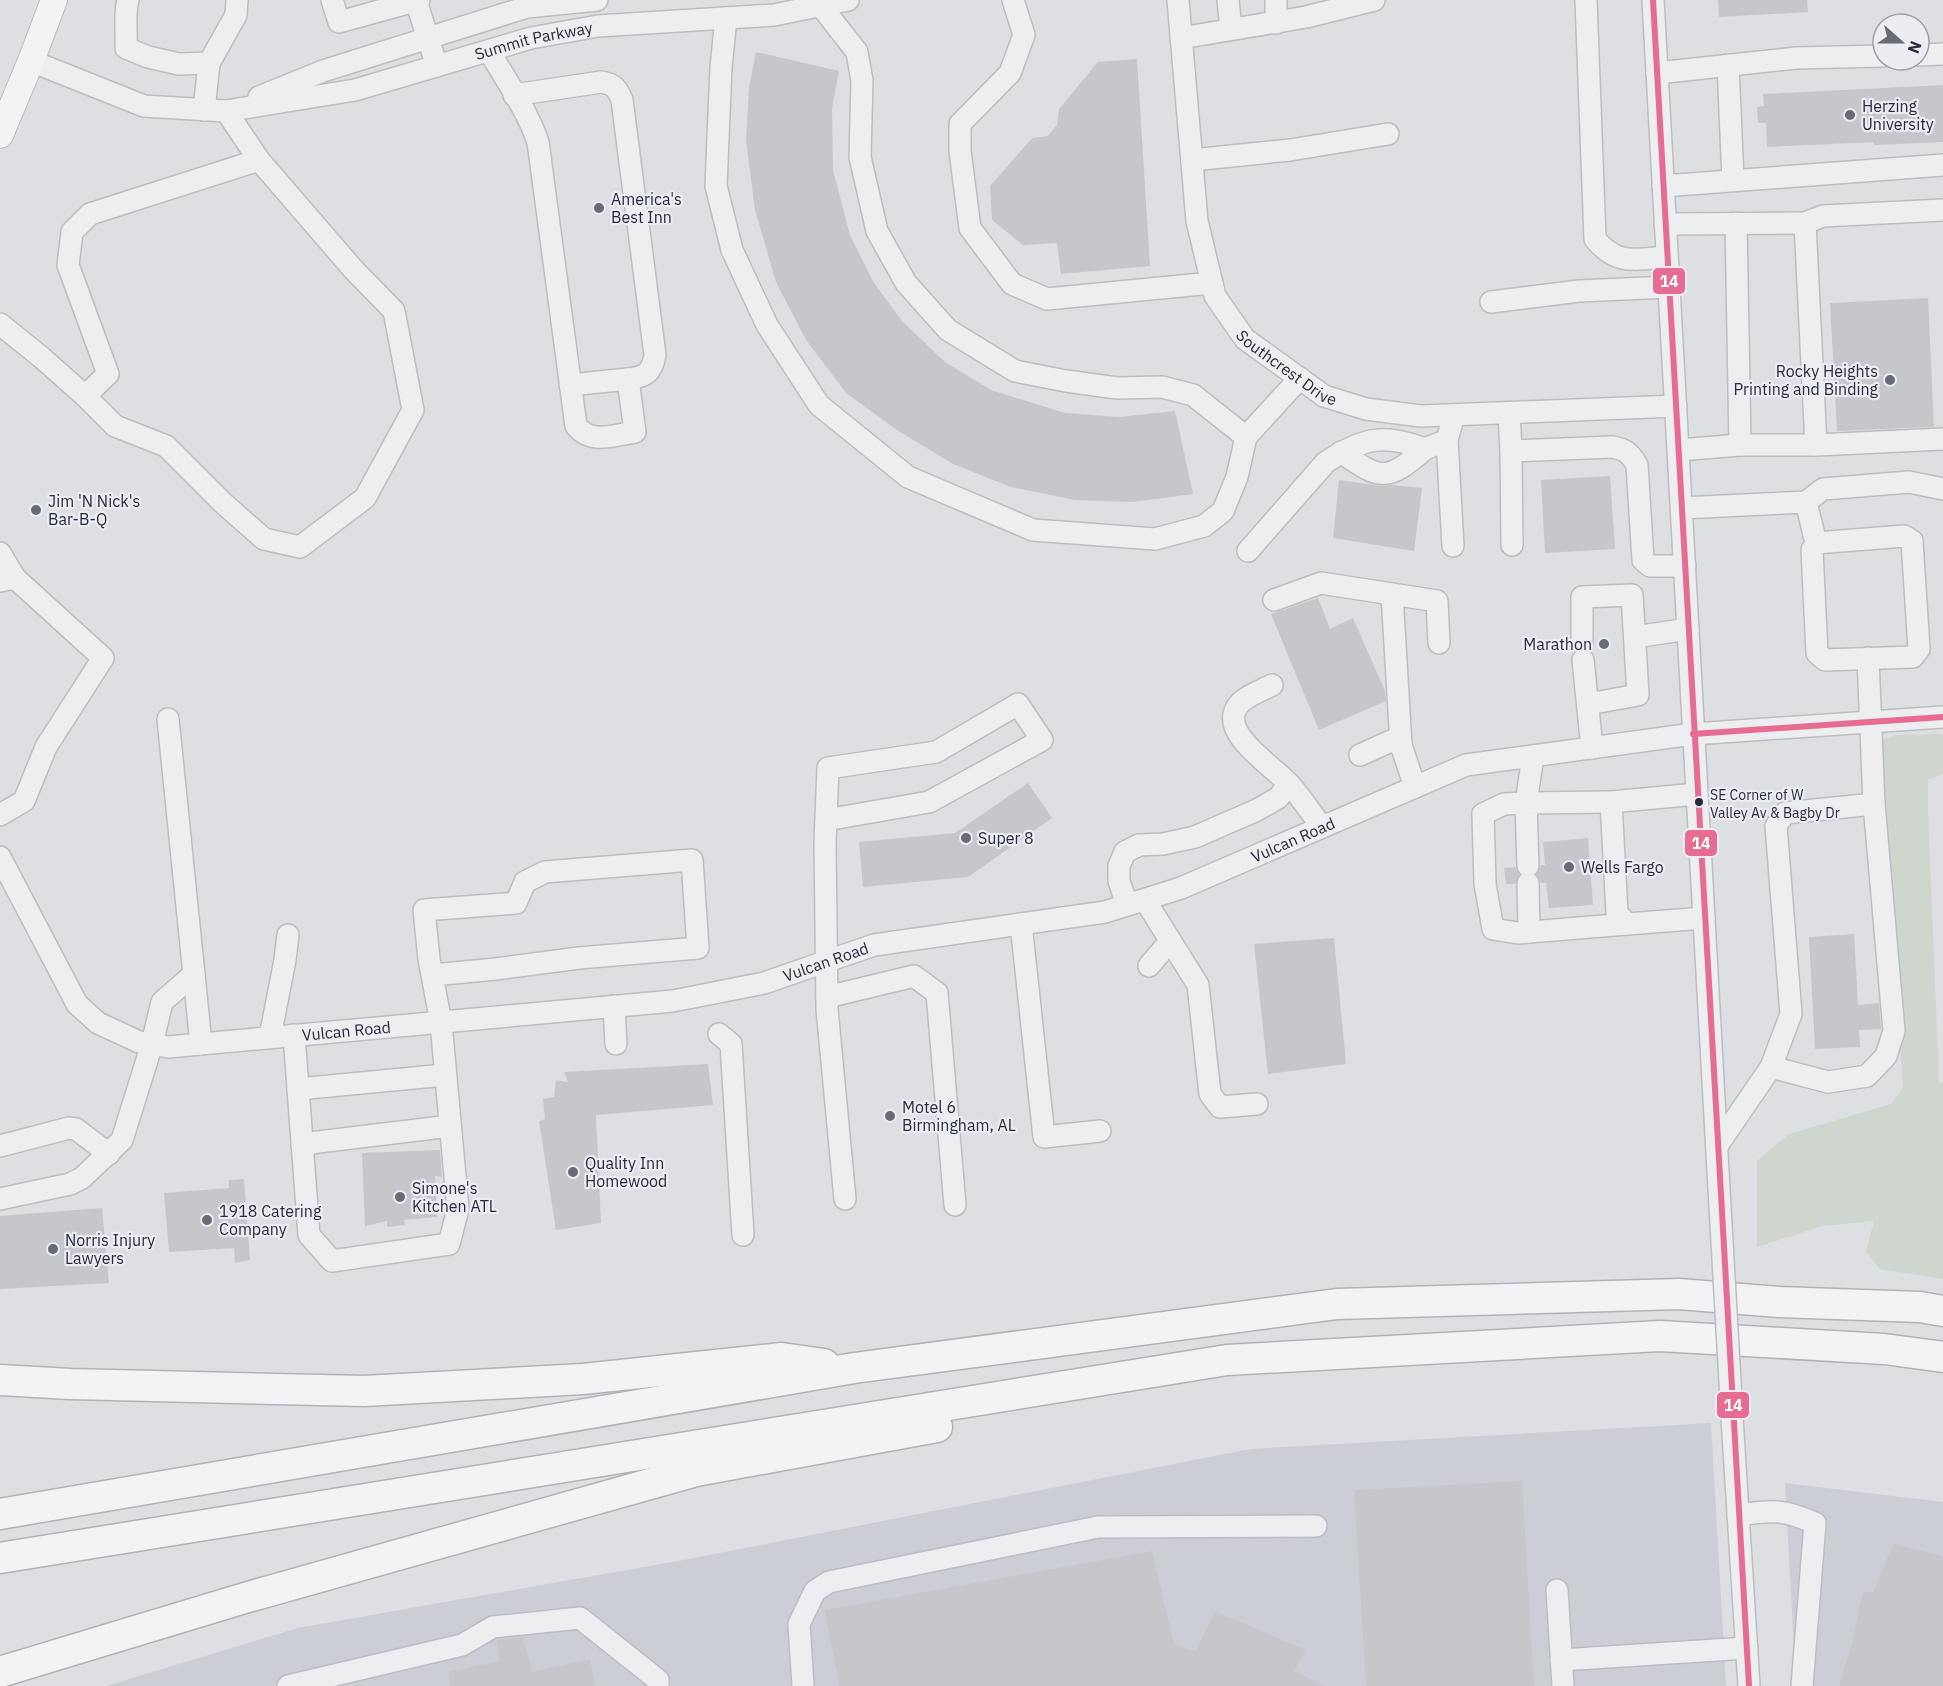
<svg xmlns="http://www.w3.org/2000/svg" width="1943" height="1686" font-family="'IBM Plex Sans',sans-serif">
<style>
.built{fill:#ccced6}
.green{fill:#ced6ce}
.building{fill:#c6c7cb}
.lines{fill:none;stroke-linecap:round;stroke-linejoin:round}
.minor-casing{stroke:#bcbdc1;stroke-width:24}
.major-casing{stroke:#babcc1;stroke-width:28}
.highway-casing{stroke:#b1b2b8;stroke-width:33}
.minor{stroke:#edeef0;stroke-width:21}
.major{stroke:#f2f3f4;stroke-width:26}
.highway{stroke:#f2f3f4;stroke-width:30}
.minor-bridge-casing{stroke:#bcbdc1;stroke-width:24;stroke-linecap:butt}
.minor-bridge{stroke:#edeef0;stroke-width:21}
.bus-1-casing{stroke:#ebedf3;stroke-width:10}
.bus-1{stroke:#e66c91;stroke-width:6}
.poi-dot{fill:#666b76;stroke:#ebedf3;stroke-width:2}
.bus-dot{fill:#262c3b;stroke:#ebedf3;stroke-width:2}
.labels{text-anchor:middle;stroke-width:4.5;stroke-linejoin:round;paint-order:stroke}
.bus-label{font-size:14px;fill:#262c3b;stroke:#ebedf3;text-anchor:start}
.street-label{font-size:16px;fill:#262c3b;stroke:#ebedf3}
.poi-label{font-size:16px;fill:#262c3b;stroke:#ebedf3;text-anchor:start}
.line-badge{stroke:#ebedf3;stroke-width:2}
.badge-label{font-size:16px;text-anchor:middle;font-weight:bold;fill:#fff}
</style>
<rect width="100%" height="100%" fill="#dedfe3"/>
<g class="built">
<path d="M1711 1423 1726 1686H106L298 1628 689 1559 1250 1449Z"/>
<path d="M1785 1483 1943 1502V1686H1796Z"/>
</g>
<path class="green" d="M1943 734V774L1928 780V810L1939 1082 1943 1083V1279L1880 1269 1866 1252 1874 1221 1823 1226 1757 1247V1161L1789 1134 1891 1104 1903 1088 1879 741 1895 735Z"/>
<g class="building">
<path d="M1718 0H1807L1808 12 1719 17Z"/>
<path d="M756 52 839 71 832 108 833 170 850 235 874 283 902 321 945 362 991 390 1065 413 1119 417 1175 411 1193 494 1132 502 1075 500 1011 487 953 464 897 430 846 393 806 340 776 282 755 210 746 140 749 87Z"/>
<path d="M1137 59 1150 266 1061 274 1057 243 1023 245 992 220 990 186 1032 138 1048 136 1057 125 1059 109 1098 62Z"/>
<path d="M1943 85V142L1874 145V142L1767 147 1766 123H1758L1757 107 1764 106 1763 94Z"/>
<path d="M1928 298 1934 427 1837 431 1830 303Z"/>
<path d="M1610 476 1615 549 1545 553 1541 480Z"/>
<path d="M1339 480 1382 486 1392 485 1422 488 1414 551 1333 538Z"/>
<path d="M1318 598 1330 629 1353 618 1385 691 1386 701 1319 730 1271 614Z"/>
<path d="M1028 783 1052 818 968 877 863 887 859 842 955 833Z"/>
<path d="M1588 838 1593 905 1549 908 1546 883H1541L1537 874 1541 865H1545L1543 842Z"/>
<path d="M1515 867 1519 875 1515 884H1506L1504 868Z"/>
<path d="M1854 934 1858 1005 1879 1003 1881 1029 1859 1030 1860 1047 1815 1049 1809 937Z"/>
<path d="M1334 938 1346 1064 1268 1074 1254 944Z"/>
<path d="M708 1064 713 1105 596 1115 601 1223 556 1230 539 1121 545 1119 543 1099 554 1097 556 1080 568 1082 564 1072Z"/>
<path d="M440 1150 442 1177 435 1176 437 1217 404 1220 405 1225 387 1227V1221L365 1226 362 1153Z"/>
<path d="M244 1179 250 1260 235 1263 234 1248 169 1252 164 1193 229 1188V1180Z"/>
<path d="M102 1208 109 1283 0 1289V1216Z"/>
<path d="M1522 1481 1534 1686H1366L1354 1490Z"/>
<path d="M1893 1544 1943 1556V1686H1839L1851 1647 1863 1591 1873 1593Z"/>
<path d="M1152 1551 1174 1644 1196 1651 1215 1611 1306 1650 1294 1671 1325 1686H839L825 1610Z"/>
<path d="M523 1637 532 1672 590 1659 595 1686H450L448 1672 500 1661 496 1640Z"/>
</g>
<g class="lines">
<g class="minor-casing">
<g id="minor">
<path d="M128 0C124 14 127 33 126 48L148 57 179 64 209 63 204 110"/>
<path d="M332 0 339 22 419 0"/>
<path d="M1013 0 1024 35 1010 73 960 124V151L970 228 1012 284 1047 299 1212 283"/>
<path id="s1" d="M1178 0 1197 221 1215 296 1245 339 1324 396 1366 409 1421 416 1676 406"/>
<path d="M1228 0 1231 29"/>
<path d="M1276 0V23"/>
<path d="M1586 0 1595 239C1617 266 1635 259 1667 257"/>
<path d="M1653 0 1719 1189"/>
<path d="M416 1 437 66"/>
<path d="M821 6 857 52 862 81 860 157 877 231 906 283 948 330 1015 371 1066 381 1117 388 1162 387 1193 395 1246 437"/>
<path d="M726 18 721 67 716 186 732 250 767 325 819 405 908 477 1033 530 1155 539 1204 526 1223 511 1237 477 1246 437 1300 378"/>
<path d="M1181 38 1306 17 1374 0"/>
<path d="M489 51C506 80 527 110 538 142L576 426C592 445 614 435 635 432L628 379C645 377 652 373 655 355L622 100C617 88 614 84 601 82L514 95"/>
<path d="M1919 55 1943 54"/>
<path id="s2" d="M31 61 144 106 226 111 355 90 531 38 598 26 774 15 848 0"/>
<path d="M209 63 236 15 237 0"/>
<path d="M1728 65 1733 180"/>
<path d="M1657 73 1796 58 1883 56"/>
<path d="M259 97 323 71 527 7 597 0"/>
<path d="M1192 160 1290 150 1388 134"/>
<path d="M1663 186 1943 165"/>
<path d="M1736 223 1740 445"/>
<path d="M1805 223 1823 216 1943 210"/>
<path d="M1665 224 1805 223 1816 445H1740L1679 450"/>
<path d="M1491 302 1579 291 1669 287"/>
<path d="M0 324 41 357 85 396 108 374 68 265 72 232 90 214 259 160 226 111"/>
<path d="M570 385 628 379"/>
<path d="M85 396 115 426 166 446 223 503 264 539 300 547 365 498 413 410 394 311 353 269 259 160"/>
<path d="M1509 413 1511 451 1612 447C1625 449 1630 453 1637 465L1643 560 1650 566H1685"/>
<path d="M1447 440 1453 546"/>
<path d="M1816 445 1943 439"/>
<path d="M1511 451 1512 545"/>
<path d="M1341 452C1381 481 1388 481 1425 449"/>
<path d="M1806 502 1823 489 1909 482 1943 489"/>
<path d="M1682 508 1806 502 1816 543 1904 536 1912 541 1919 649 1913 657 1825 660 1817 653 1812 550 1816 543"/>
<path d="M1248 551 1326 462C1363 438 1383 433 1425 449L1447 440 1454 415"/>
<path d="M0 553 15 578"/>
<path d="M0 581 15 578 103 658 46 747 24 801 0 815"/>
<path d="M1392 594 1401 745"/>
<path d="M1274 600 1321 583 1437 601 1439 643"/>
<path d="M1635 637 1688 629"/>
<path d="M1582 642V597L1632 595 1638 695 1588 704"/>
<path d="M1583 660 1592 748"/>
<path d="M1272 685C1261 691 1239 698 1235 711 1224 737 1277 769 1291 786 1302 799 1312 814 1322 827"/>
<path d="M168 719 201 1044"/>
<path d="M1360 755 1391 741 1401 745 1415 787"/>
<path d="M1533 756 1526 803 1504 804 1483 814 1485 884 1493 929 1518 933 1627 924"/>
<path d="M1697 794 1611 802 1617 913 1627 924 1704 918"/>
<path d="M826 820 929 802 1042 740 1018 704 936 752 828 768 825 843 827 1009 845 1199"/>
<path id="s3" d="M0 857 77 1004 98 1023 139 1042 168 1047 673 1001 764 983 874 945 1105 912 1181 888 1466 765 1693 734 1943 717"/>
<path d="M1528 866 1526 803 1611 802"/>
<path d="M1528 883 1529 932"/>
<path d="M1145 900 1198 985 1210 1094 1220 1107 1257 1104"/>
<path d="M1127 905 1119 881V866L1125 852 1139 845 1163 844 1195 837 1257 810 1278 798 1289 784"/>
<path d="M1021 924 1044 1137 1100 1131"/>
<path d="M1149 966 1170 941"/>
<path d="M827 997 914 976 937 993 955 1205"/>
<path d="M614 1006 616 1044"/>
<path d="M719 1034 731 1044 743 1235"/>
<path d="M294 1035 309 1235 332 1261 449 1244 458 1209 441 1023 429 959 424 910 516 903 525 882 545 872 692 860 698 948 579 958 496 969 433 975"/>
<path d="M270 1037 285 960 288 935"/>
<path d="M1771 1067 1828 1082 1867 1076 1886 1056 1894 1031 1874 804"/>
<path d="M298 1089 445 1075"/>
<path d="M302 1144 450 1126"/>
<path d="M0 1146 69 1128 76 1129 109 1154"/>
<path d="M1717 1146 1771 1067 1791 1014 1776 826 1785 813 1874 804 1868 658"/>
<path d="M0 1199 70 1184 82 1178 122 1140 152 1044 162 1002 194 974"/>
<path d="M1733 1434 1749 1686"/>
<path d="M1738 1515C1773 1510 1783 1509 1815 1523L1802 1686"/>
<path d="M1557 1590 1563 1686"/>
<path d="M1561 1660 1747 1648"/>
<path d="M288 1686 462 1645 493 1627 580 1618 658 1680V1686"/>
<path d="M803 1686 799 1624 815 1591 829 1582 1098 1527 1316 1526"/>
</g>
</g>
<g class="major-casing">
<path id="major" d="M0 135 31 61 54 0"/>
</g>
<g class="highway-casing">
<g id="highway">
<path d="M0 1380 70 1384 364 1391 583 1379 782 1358 824 1364"/>
<path d="M0 1514 854 1368 1337 1304 1679 1294 1779 1302 1920 1307 1943 1311"/>
<path d="M0 1558 1227 1360 1660 1336 1884 1349 1943 1357"/>
<path d="M0 1672 248 1597 696 1471 937 1427"/>
</g>
</g>
<use href="#minor" class="minor"/>
<use href="#major" class="major"/>
<use href="#highway" class="highway"/>
<g class="minor-bridge-casing">
<path id="minor-bridge" d="M1719 1189 1733 1434"/>
</g>
<use href="#minor-bridge" class="minor-bridge"/>
<g class="bus-1-casing">
<g id="bus-1">
<path d="M1653 0 1749 1686"/>
<path d="M1693 734 1943 717"/>
</g>
</g>
<use href="#bus-1" class="bus-1"/>
</g>
<g class="poi-dot">
<circle cx="1850" cy="115" r="6"/>
<circle cx="599" cy="208" r="6"/>
<circle cx="1890" cy="380" r="6"/>
<circle cx="36" cy="510" r="6"/>
<circle cx="1604" cy="644" r="6"/>
<circle cx="966" cy="838" r="6"/>
<circle cx="1569" cy="867" r="6"/>
<circle cx="890" cy="1116" r="6"/>
<circle cx="573" cy="1172" r="6"/>
<circle cx="400" cy="1197" r="6"/>
<circle cx="207" cy="1220" r="6"/>
<circle cx="53" cy="1249" r="6"/>
</g>
<circle class="bus-dot" cx="1699" cy="802" r="5"/>
<g class="labels">
<g class="bus-label">
<text x="1710" y="800">SE Corner of W<tspan x="1710" dy="18">Valley Av &amp; Bagby Dr</tspan></text>
</g>
<g class="street-label">
<text dy="6" stroke="none"><textPath href="#s2" startOffset="520">Summit Parkway</textPath></text>
<text dy="6" stroke="none"><textPath href="#s1" startOffset="402">Southcrest Drive</textPath></text>
<text dy="6" stroke="none"><textPath href="#s3" startOffset="1420">Vulcan Road</textPath></text>
<text dy="6" stroke="none"><textPath href="#s3" startOffset="934">Vulcan Road</textPath></text>
<text dy="6" stroke="none"><textPath href="#s3" startOffset="448">Vulcan Road</textPath></text>
</g>
<g class="poi-label">
<text x="1862" y="112">Herzing<tspan x="1862" dy="18">University</tspan></text>
<text x="611" y="205">America's<tspan x="611" dy="18">Best Inn</tspan></text>
<text x="1878" y="377" text-anchor="end">Rocky Heights<tspan x="1878" dy="18">Printing and Binding</tspan></text>
<text x="48" y="507">Jim 'N Nick's<tspan x="48" dy="18">Bar-B-Q</tspan></text>
<text x="1592" y="650" text-anchor="end">Marathon</text>
<text x="978" y="844">Super 8</text>
<text x="1581" y="873">Wells Fargo</text>
<text x="902" y="1113">Motel 6<tspan x="902" dy="18">Birmingham, AL</tspan></text>
<text x="585" y="1169">Quality Inn<tspan x="585" dy="18">Homewood</tspan></text>
<text x="412" y="1194">Simone's<tspan x="412" dy="18">Kitchen ATL</tspan></text>
<text x="219" y="1217">1918 Catering<tspan x="219" dy="18">Company</tspan></text>
<text x="65" y="1246">Norris Injury<tspan x="65" dy="18">Lawyers</tspan></text>
</g>
</g>
<g class="line-badge">
<rect x="1652" y="267" width="34" height="28" rx="6" fill="#e66c91"/>
<rect x="1684" y="829" width="34" height="28" rx="6" fill="#e66c91"/>
<rect x="1716" y="1391" width="34" height="28" rx="6" fill="#e66c91"/>
</g>
<g class="badge-label">
<text x="1669" y="287">14</text>
<text x="1701" y="849">14</text>
<text x="1733" y="1411">14</text>
</g>
<g transform="translate(1901 42) rotate(111)"><circle r="28" fill="#ebedf3" stroke="#9ca0a9" stroke-width="1.5"/>
<path d="M0-4.5L10 22L0 15L-10 22Z" fill="#666b76"/>
<text y="-9" font-size="16" font-weight="bold" text-anchor="middle" fill="#262c3b">N</text>
</g>
</svg>
